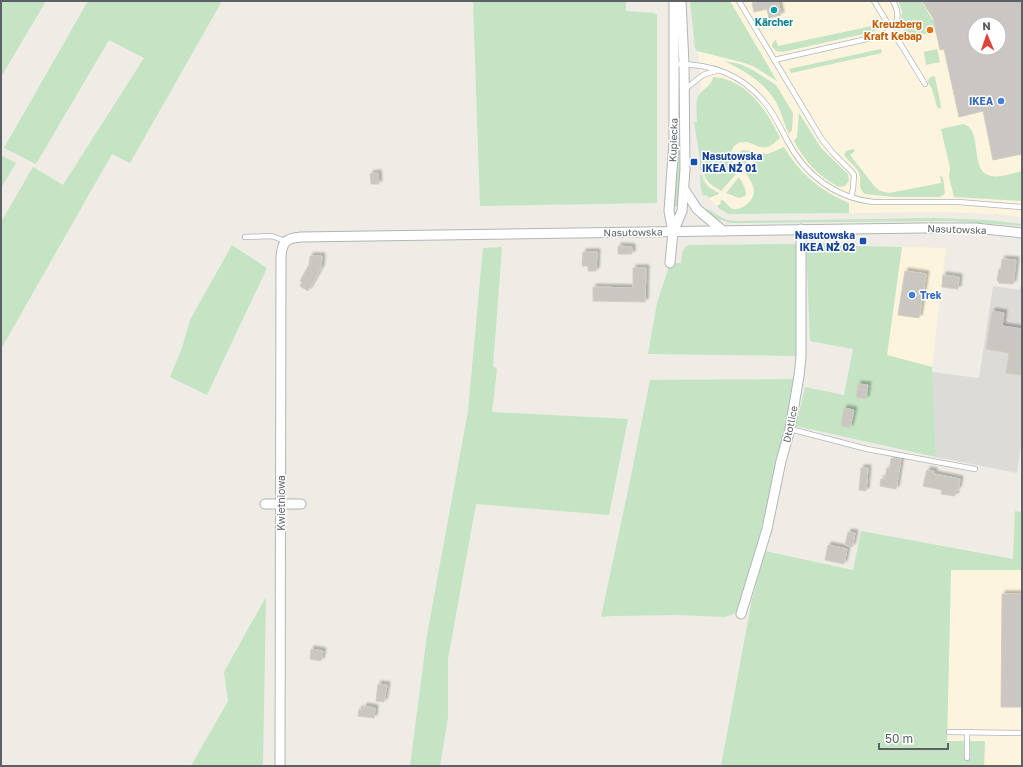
<svg xmlns="http://www.w3.org/2000/svg" width="1023" height="767" font-family="'Golos Text',sans-serif">
<style>
.commercial{fill:#fcf4dd;fill-rule:evenodd}
.industrial{fill:#dddbd7}
.green{fill:#c4e4c3}
.building{fill:#cac7c2;stroke:#d2cdc4;fill-rule:evenodd;filter:url(#shadow)}
.lines{fill:none;stroke-linecap:round;stroke-linejoin:round}
.service-casing{stroke:#b2b5b9;stroke-width:6}
.minor-casing{stroke:#b2b5b9;stroke-width:11}
.service{stroke:#fff;stroke-width:4.5}
.minor{stroke:#fff;stroke-width:9}
.culture-dot{fill:#0f9aa8;stroke:#fff;stroke-width:1.5}
.food-dot{fill:#e8710a;stroke:#fff;stroke-width:1.5}
.shop-dot{fill:#3f7fe0;stroke:#fff;stroke-width:1.5}
.transit-dot{fill:#1a4fb4;stroke:#fff;stroke-width:1.5}
.labels{text-anchor:middle;stroke-width:3;stroke-linejoin:round;paint-order:stroke}
.culture-label{font-size:10px;font-weight:bold;fill:#0d838f;stroke:#fff}
.food-label{font-size:10px;font-weight:bold;fill:#c56008;stroke:#fff;text-anchor:end}
.shop-label{font-size:10px;font-weight:bold;fill:#366cbe;stroke:#fff;text-anchor:end}
.street-label{font-size:10px;fill:#5d6064;stroke:#fff}
.transit-label{font-size:10px;font-weight:bold;fill:#164399;stroke:#fff;text-anchor:start}
</style>
<defs>
<filter id="shadow"><feDropShadow dx="3" dy="-3" stdDeviation="1" flood-color="#0004"/></filter>
</defs>
<rect width="100%" height="100%" fill="#eeece5"/>
<g class="commercial">
<path d="M696 1H1022V217L995 214 945 212 734 214H728L718 208 706 195ZM975 24H999V48H975Z"/>
<path d="M902 247 946 248 932 367 887 355Z"/>
<path d="M951 570H1022V766H984L985 742 947 741Z"/>
</g>
<path class="industrial" d="M1022 284V438L1017 473 936 457 932 372 979 378 993 286 1019 290Z"/>
<g class="green">
<path d="M1 1H46L1 77Z"/>
<path d="M88 1H222L130 163 112 154 1 349V222L33 167 63 185 144 58 109 40 36 164 4 148Z"/>
<path d="M473 1H626V11L654 13 657 15V203L480 206Z"/>
<path d="M690 1H730L777 81 753 66 741 62 697 51 695 48Z"/>
<path d="M898 1H921L934 22 936 32 913 36 906 33 900 25 902 11Z"/>
<path d="M876 18 879 21C881 26 877 30 872 32L783 52 776 51 772 46 773 42 776 40 778 46 872 26 871 19Z"/>
<path d="M881 49 882 53 791 73 789 69Z"/>
<path d="M937 49 940 62 926 65 924 52Z"/>
<path d="M724 61 740 64 753 70 776 85 793 113 792 130 789 134C784 124 782 114 777 104 766 83 745 71 724 61Z"/>
<path d="M680 72 682 164 679 207 673 206 679 149Z"/>
<path d="M933 76 935 77 941 106 940 109 937 107 932 89 928 82 929 78Z"/>
<path d="M713 77C747 79 767 111 780 138 776 141 772 146 767 147 760 149 753 143 746 142 725 142 731 162 737 173L721 191C712 185 704 182 704 170H700V159L694 122H697C697 114 695 104 698 97 702 88 712 87 713 77Z"/>
<path d="M799 113 821 148 848 174 849 181 845 186 839 187C818 176 805 161 794 141L797 137Z"/>
<path d="M963 124C984 128 968 172 991 176 1001 178 1012 173 1022 171V201L954 197 949 177 950 168 941 129Z"/>
<path d="M784 147C799 173 820 191 849 203V213L734 214H728L717 207 718 205 721 204 720 201 723 200C726 203 730 208 733 209 742 211 754 200 754 192 754 184 748 177 745 171L759 154H768Z"/>
<path d="M853 149 855 151 850 155 875 187 880 191 889 193 941 183 940 175 943 178 945 193 942 196 939 197H894L865 194C857 188 862 181 859 173 856 166 849 162 844 155L846 151Z"/>
<path d="M742 150 750 151 755 153 742 167C738 161 736 155 742 150Z"/>
<path d="M1 155 16 163 1 188Z"/>
<path d="M700 175H702C703 184 711 189 719 193V194L709 198 706 195 703 196 701 189Z"/>
<path d="M739 177 745 188 746 194 745 196 739 198 726 193Z"/>
<path d="M706 209C712 210 716 215 721 217 726 220 732 221 738 221L934 218 987 220 1022 224V226L950 221 731 223C721 220 712 218 705 211Z"/>
<path d="M806 243H831L857 246 902 247 887 355 932 367 936 457 796 426 805 387 844 395 853 349 810 341Z"/>
<path d="M801 244 797 356 648 354 657 303 670 263H681C682 255 681 250 688 245Z"/>
<path d="M232 245 267 268 207 395 170 377 182 348 190 320Z"/>
<path d="M502 247 493 366 497 369 492 412 628 419 609 515 476 504 448 659V717L440 766H410L427 635 468 411 483 248Z"/>
<path d="M795 379 773 483 742 601 736 613 725 617 678 615 613 616 601 617 630 481 650 380Z"/>
<path d="M1015 511 1022 512V570H951L947 741H985L984 766H721L752 599 765 551 853 570 861 531 1013 559Z"/>
<path d="M266 597 263 766H191L228 701 224 672Z"/>
</g>
<g class="building">
<path d="M759 1H778L781 15 769 18 767 9 754 12 752 3Z"/>
<path d="M922 1H1022V154L993 160 983 111 959 117 944 49 940 50 933 18ZM975 24H999V48H975Z"/>
<path d="M378 173 379 184H371L370 174Z"/>
<path d="M618 246 632 247V254H618Z"/>
<path d="M583 252H597L596 271H588V266H582Z"/>
<path d="M310 256H322L321 268 308 291 300 286 302 282 300 281 309 265Z"/>
<path d="M1002 259 1016 260 1013 284 999 283 997 280 999 269H1001Z"/>
<path d="M633 268H646L645 302 593 301V287L633 288Z"/>
<path d="M905 271 926 274 919 318 898 315Z"/>
<path d="M943 275 959 277 958 289 942 287Z"/>
<path d="M992 311 1004 313 1002 326 1022 329V375L1006 373 1009 353 986 349Z"/>
<path d="M858 384 868 385 866 399 856 397Z"/>
<path d="M844 408 854 410 850 428 841 426Z"/>
<path d="M891 458 901 459 896 489 880 486 881 479H885L887 468H890Z"/>
<path d="M861 468H868L866 491 859 490Z"/>
<path d="M927 470 934 471V474L960 479 958 490 956 489 955 496 941 494 942 490 923 486Z"/>
<path d="M848 532 855 533 852 547 845 545Z"/>
<path d="M828 545 847 549 844 564 825 560Z"/>
<path d="M1002 594H1022V707H1001Z"/>
<path d="M311 649 323 651 321 661 310 659Z"/>
<path d="M378 684 387 685 384 702 376 701Z"/>
<path d="M364 706 375 708 374 718 358 716 359 709 363 710Z"/>
</g>
<g class="lines">
<g class="service-casing">
<g id="service">
<path d="M739 1 821 138 832 152 851 171 854 175 853 189 851 197"/>
<path d="M874 1 925 84"/>
<path d="M774 60 880 36C897 29 902 17 893 1"/>
<path d="M674 64C711 64 741 73 765 103 775 115 781 129 788 142 806 176 836 198 874 202H958L1022 207"/>
<path d="M685 89 703 75 718 70"/>
<path d="M245 237 272 236 285 241"/>
<path d="M790 429 867 449 975 469"/>
<path d="M949 732 1022 733"/>
<path d="M967 758V733"/>
</g>
</g>
<g class="minor-casing">
<g id="minor">
<path d="M684 189 697 209 723 231"/>
<path d="M673 232 682 211 685 169 684 64 681 1"/>
<path d="M670 263 673 232 669 211 674 142V1"/>
<path d="M265 504H301"/>
<path d="M741 614 767 529 781 461 790 429 799 376 801 357V229"/>
<path d="M280 766 281 257C282 243 285 238 301 237L924 228H975L1022 233"/>
</g>
</g>
<use href="#service" class="service"/>
<use href="#minor" class="minor"/>
</g>
<circle class="culture-dot" cx="774" cy="10" r="4"/>
<circle class="food-dot" cx="930" cy="30" r="4"/>
<g class="shop-dot">
<circle cx="1001" cy="101" r="4"/>
<circle cx="912" cy="295" r="4"/>
</g>
<g class="transit-dot">
<rect x="690" y="158" width="8" height="8" rx="2"/>
<rect x="859" y="237" width="8" height="8" rx="2"/>
</g>
<g class="labels">
<g class="culture-label">
<text x="774" y="26">Kärcher</text>
</g>
<g class="food-label">
<text x="922" y="28">Kreuzberg<tspan x="922" dy="12">Kraft Kebap</tspan></text>
</g>
<g class="shop-label">
<text x="993" y="105">IKEA</text>
<text x="920" y="299" text-anchor="start">Trek</text>
</g>
<g class="street-label">
<text transform="translate(673 140) rotate(-88)" y="4">Kupiecka</text>
<text transform="translate(957 229) rotate(2)" y="4">Nasutowska</text>
<text transform="translate(633 232) rotate(-1)" y="4">Nasutowska</text>
<text transform="translate(790 424) rotate(-78)" y="4">Dłotlice</text>
<text transform="translate(281 503) rotate(-90)" y="4">Kwietniowa</text>
</g>
<g class="transit-label">
<text x="702" y="160">Nasutowska<tspan x="702" dy="12">IKEA NŻ 01</tspan></text>
<text x="855" y="239" text-anchor="end">Nasutowska<tspan x="855" dy="12">IKEA NŻ 02</tspan></text>
</g>
</g>
<rect width="1023" height="767" fill="none" stroke="#5d6064" stroke-width="4"/>
<g transform="translate(987 36) rotate(358)"><circle r="19" fill="#ffffff" stroke="#bebfc1"/>
<path d="M0-3L7 15L0 10L-7 15Z" fill="#de443b"/>
<text y="-6" font-size="11" font-weight="bold" text-anchor="middle" fill="#5d6064">N</text>
</g>
<path d="M879 743v6h69v-6" fill="none" stroke="#5d6064" stroke-width="2"/>
<text x="885" y="743" font-size="12" fill="#5d6064" stroke="#ffffff" stroke-width="3" paint-order="stroke">50 m</text>
</svg>
